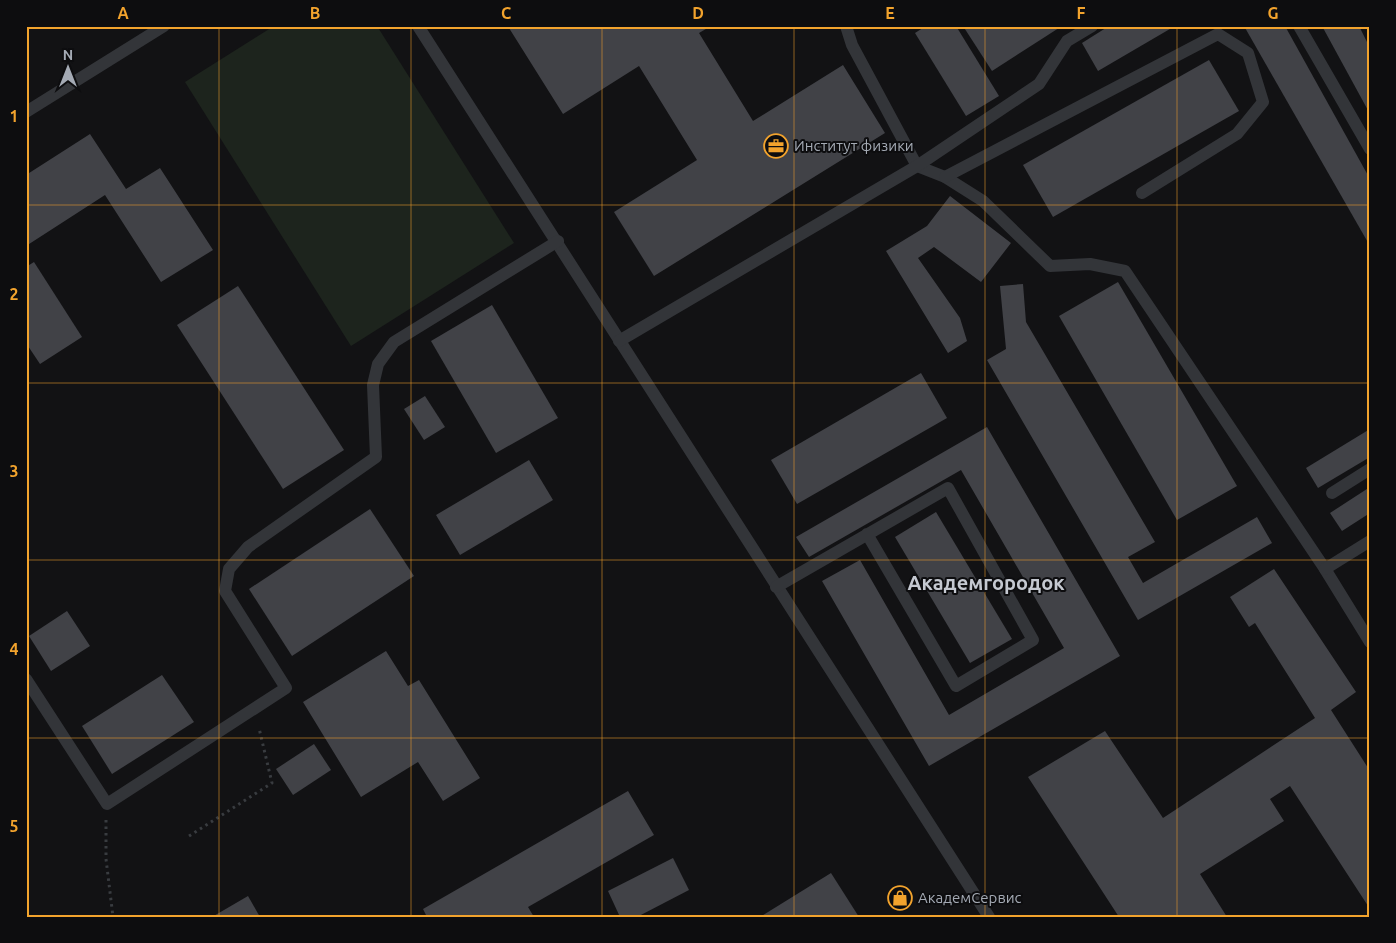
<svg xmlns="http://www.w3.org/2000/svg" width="1396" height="943" font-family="Ubuntu,sans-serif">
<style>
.green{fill:#1d241d}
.building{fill:#414247}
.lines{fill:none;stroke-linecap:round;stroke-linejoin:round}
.path{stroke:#393c40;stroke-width:3;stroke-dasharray:2.5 4;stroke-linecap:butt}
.service{stroke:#333539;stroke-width:12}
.grid{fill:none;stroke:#f2a32d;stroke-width:1;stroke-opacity:0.55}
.labels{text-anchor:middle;stroke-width:4;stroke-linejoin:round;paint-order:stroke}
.poi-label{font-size:15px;fill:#a4aab4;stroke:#0d0d0f;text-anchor:start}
.district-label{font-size:20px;font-weight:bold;fill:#c5c9d1;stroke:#0d0d0f}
.neatline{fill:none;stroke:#f2a32d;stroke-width:2}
.grid-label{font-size:16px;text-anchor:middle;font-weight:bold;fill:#f2a32d}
</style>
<rect width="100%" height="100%" fill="#121214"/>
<path class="green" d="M274 26H377L514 243 351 346 185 82Z"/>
<g class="building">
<path d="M511 26H711L699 33 753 121 843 65 885 133 654 276 614 212 697 160 639 66 563 114 509 28Z"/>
<path d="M926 26H956L999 96 966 116 915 33Z"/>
<path d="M963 26H1062L992 71Z"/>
<path d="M1109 26H1175L1098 71 1082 43Z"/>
<path d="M1244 26H1285L1370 179V246Z"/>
<path d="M1322 26H1359L1370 48V114Z"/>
<path d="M1209 60 1239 111 1053 217 1023 165Z"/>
<path d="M90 134 126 189 160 168 213 250 161 282 105 195 26 246V175Z"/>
<path d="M950 196 1011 243 981 282 934 247 918 258 960 318 967 341 948 353 886 251 927 226Z"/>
<path d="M34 262 82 337 40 364 26 343V267Z"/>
<path d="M1118 282 1237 486 1177 520 1059 316Z"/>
<path d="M1023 284 1026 322 1155 542 1128 557 1143 583 1257 517 1272 543 1138 620 987 360 1006 349 1000 286Z"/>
<path d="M238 286 344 450 283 489 177 325Z"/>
<path d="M492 305 558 418 496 453 431 341Z"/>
<path d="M921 373 947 418 797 504 771 460Z"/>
<path d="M425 396 445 427 424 440 404 409Z"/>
<path d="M987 427 1120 656 929 766 822 581 860 560 949 715 1064 648 961 470 809 557 796 537Z"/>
<path d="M1370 429V457L1318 488 1306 468Z"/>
<path d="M529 460 553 500 460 555 436 515Z"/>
<path d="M1370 487V513L1342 531 1330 513Z"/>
<path d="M370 509 414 576 292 656 249 589Z"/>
<path d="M936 512 1012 639 970 663 895 537Z"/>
<path d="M1274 569 1356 692 1331 710 1370 771V909L1290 786 1270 799 1284 821 1200 874 1227 917H1119L1028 777 1105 731 1163 818 1315 718 1255 623 1249 627 1230 597Z"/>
<path d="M67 611 90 646 51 671 29 636Z"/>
<path d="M386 651 408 686 419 680 480 778 443 801 418 762 361 797 303 702Z"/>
<path d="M162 675 194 722 112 774 82 726Z"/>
<path d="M314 744 331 770 293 795 276 769Z"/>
<path d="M628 791 654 835 528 907 534 917H427L423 909Z"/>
<path d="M673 858 689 890 637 917H620L608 891Z"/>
<path d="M831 873 859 917H760Z"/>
<path d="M248 896 260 917H212Z"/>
</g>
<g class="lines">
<g class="path">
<path d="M106 820V859L113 917"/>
<path d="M189 836 272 783 259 728"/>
</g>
<g class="service">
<path d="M418 26 989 917"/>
<path d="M846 26 852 45 917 166 945 177 983 201 1050 266 1090 264 1125 271 1325 569 1370 642"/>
<path d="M1299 26 1370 149"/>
<path d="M26 112 164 26"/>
<path d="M945 177 1218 34 1248 53 1263 102 1237 134 1142 193"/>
<path d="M619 341 917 166 1039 84 1067 41 1092 26"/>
<path d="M1332 493 1370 469"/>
<path d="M1325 569 1370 541"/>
<path d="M776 587 948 488 1033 640 956 686 867 534"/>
<path d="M26 679 107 804 286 688 225 591 229 569 248 547 376 457 373 385 378 364 394 342 558 241"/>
</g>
</g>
<path class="grid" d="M219 26V917M411 26V917M602 26V917M794 26V917M985 26V917M1177 26V917M26 205H1370M26 383H1370M26 560H1370M26 738H1370"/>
<defs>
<g id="office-ring" transform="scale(1.25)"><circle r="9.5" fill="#0d0d0f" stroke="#f2a32d" stroke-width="1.5"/><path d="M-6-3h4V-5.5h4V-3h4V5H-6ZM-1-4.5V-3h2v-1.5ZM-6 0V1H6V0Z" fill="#f2a32d"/></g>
<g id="shop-ring" transform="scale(1.25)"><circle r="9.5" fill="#0d0d0f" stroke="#f2a32d" stroke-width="1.5"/><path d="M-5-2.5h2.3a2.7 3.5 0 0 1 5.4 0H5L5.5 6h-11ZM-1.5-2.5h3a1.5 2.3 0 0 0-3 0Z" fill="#f2a32d"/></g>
</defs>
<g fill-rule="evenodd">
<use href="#office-ring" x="776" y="146"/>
<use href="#shop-ring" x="900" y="898"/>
</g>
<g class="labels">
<g class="poi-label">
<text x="794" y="151">Институт физики</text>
<text x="918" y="903">АкадемСервис</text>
</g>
<g class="district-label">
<text x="986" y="590">Академгородок</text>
</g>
</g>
<rect width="1396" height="943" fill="none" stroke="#0d0d0f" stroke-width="55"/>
<g transform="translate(68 68)" stroke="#0d0d0f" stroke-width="4" paint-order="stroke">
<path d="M0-4L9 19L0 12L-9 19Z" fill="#a4aab4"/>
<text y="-8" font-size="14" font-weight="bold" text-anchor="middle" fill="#a4aab4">N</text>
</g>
<rect x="28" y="28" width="1340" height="888" class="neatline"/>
<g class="grid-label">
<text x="123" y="19">A</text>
<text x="315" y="19">B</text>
<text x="506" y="19">C</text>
<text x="698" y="19">D</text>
<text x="890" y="19">E</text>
<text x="1081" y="19">F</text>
<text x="1273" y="19">G</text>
<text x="14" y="122">1</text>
<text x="14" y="300">2</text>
<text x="14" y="477">3</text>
<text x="14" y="655">4</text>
<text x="14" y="832">5</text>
</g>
</svg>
